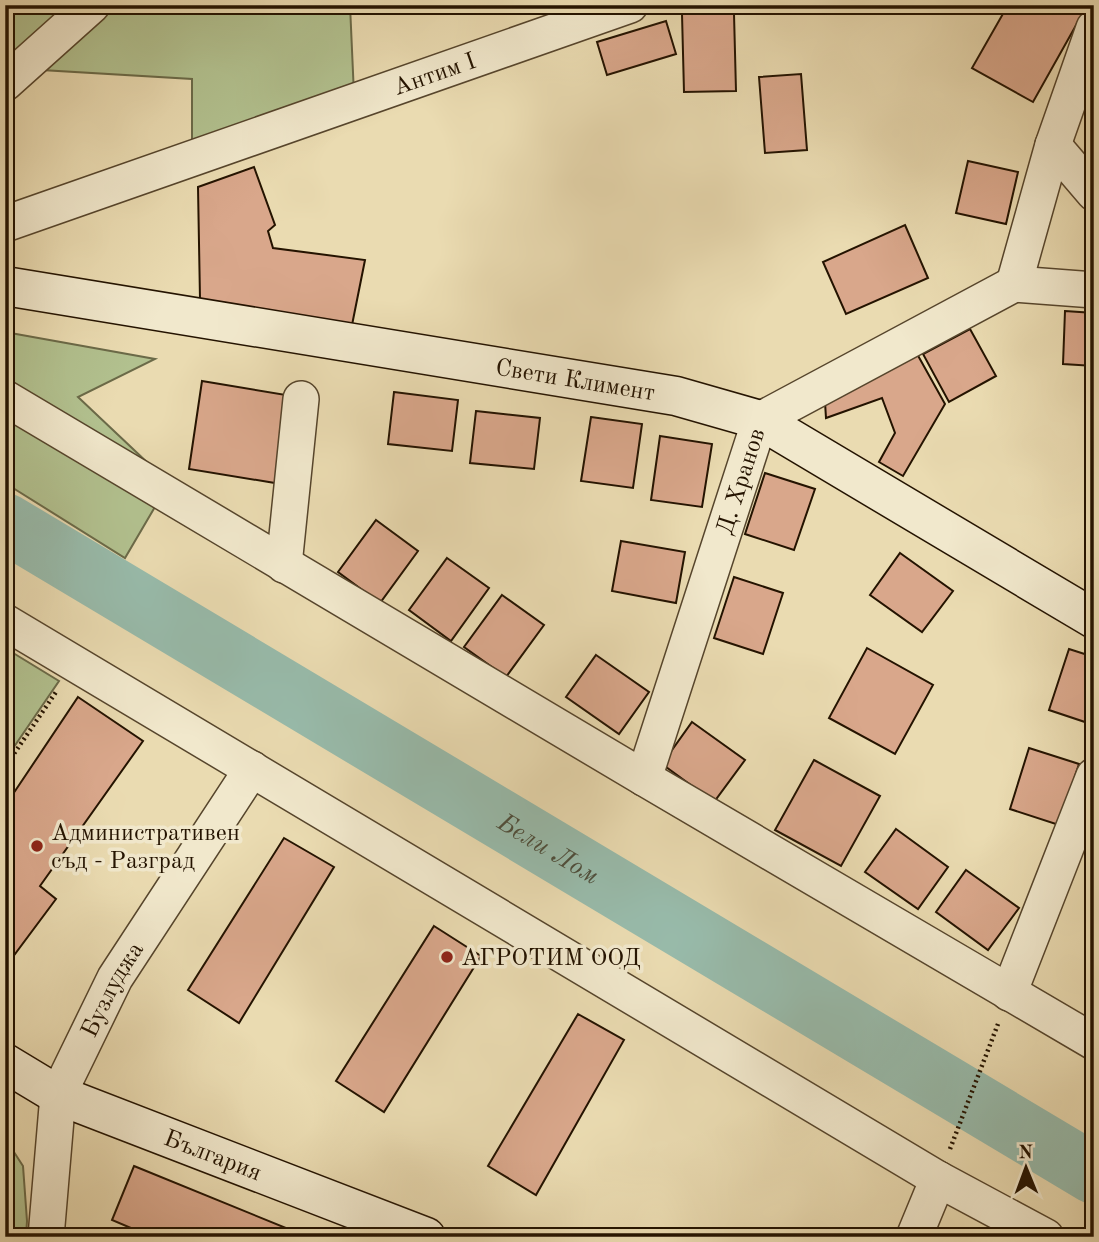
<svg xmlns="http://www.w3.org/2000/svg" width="1099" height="1242" font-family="'Old Standard TT',serif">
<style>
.green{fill:#b2c18f;stroke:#6b6a48;stroke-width:2}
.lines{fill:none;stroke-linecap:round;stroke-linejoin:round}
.river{stroke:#98bbab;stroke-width:60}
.building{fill:#d9a78b;stroke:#241300;stroke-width:2}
.street-casing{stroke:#56452c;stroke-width:38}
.secondary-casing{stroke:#241300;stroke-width:41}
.path{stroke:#241300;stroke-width:4.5;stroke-dasharray:2 3.5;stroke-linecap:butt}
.street{stroke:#f1e8cc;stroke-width:35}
.secondary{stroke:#f1e8cc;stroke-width:38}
.poi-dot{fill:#8f2418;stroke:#f1e8cc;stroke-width:2.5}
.labels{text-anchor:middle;stroke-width:7;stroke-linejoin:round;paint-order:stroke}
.street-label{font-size:24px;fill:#241300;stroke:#f1e8cc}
.poi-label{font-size:24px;fill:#241300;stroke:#f1e8cc;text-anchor:start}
.water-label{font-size:26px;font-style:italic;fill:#4d4e3c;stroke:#f1e8cc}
</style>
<rect width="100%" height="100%" fill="#eadbb1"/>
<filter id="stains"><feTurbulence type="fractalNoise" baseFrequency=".00286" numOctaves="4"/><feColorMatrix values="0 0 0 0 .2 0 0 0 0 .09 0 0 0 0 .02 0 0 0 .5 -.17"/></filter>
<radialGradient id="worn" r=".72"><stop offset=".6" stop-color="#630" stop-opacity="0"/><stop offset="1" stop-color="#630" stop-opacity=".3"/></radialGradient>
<g class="green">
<path d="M8 5H350L354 95 192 147V79L8 68Z"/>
<path d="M5 332 155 359 78 397 169 483 125 558 5 483Z"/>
<path d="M5 648 59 681 5 760Z"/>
<path d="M12 1149 23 1166 27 1221 26 1237H5V1172Z"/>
</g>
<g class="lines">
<path class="river" id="s1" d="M5 523 1094 1174"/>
</g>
<g class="building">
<path d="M970 5H986L980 13Z"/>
<path d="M1008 5H1074L1084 11 1033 102 972 68Z"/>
<path d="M682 14H734L736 91 684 92Z"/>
<path d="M666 21 676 54 607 75 597 42Z"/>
<path d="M801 74 807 150 765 153 759 77Z"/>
<path d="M968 161 1018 172 1006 224 956 213Z"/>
<path d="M254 167 275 225 268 231 273 248 365 260 351 330 200 299 198 187Z"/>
<path d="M905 225 928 278 846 314 823 262Z"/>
<path d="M1065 311 1094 313V366L1063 364Z"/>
<path d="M970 329 996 376 949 402 923 354Z"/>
<path d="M916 352 945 404 903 476 879 462 895 433 882 398 826 418 825 402Z"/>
<path d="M202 381 292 396 281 484 189 469Z"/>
<path d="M394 392 458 400 452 451 388 444Z"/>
<path d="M476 411 540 418 534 469 470 463Z"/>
<path d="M591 417 642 424 633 488 581 481Z"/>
<path d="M660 436 712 444 702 507 651 500Z"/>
<path d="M765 473 815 489 794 550 745 534Z"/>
<path d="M376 520 418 551 380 603 338 572Z"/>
<path d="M621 541 685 552 676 603 612 591Z"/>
<path d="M900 553 953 591 922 632 870 595Z"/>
<path d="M447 558 489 588 451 641 409 610Z"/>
<path d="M734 577 783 593 763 654 714 638Z"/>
<path d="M502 595 544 625 506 677 464 647Z"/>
<path d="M867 648 933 685 895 754 829 718Z"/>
<path d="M1069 649 1094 657V725L1049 710Z"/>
<path d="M596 655 649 692 619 734 566 697Z"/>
<path d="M78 697 143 741 40 886 56 899 9 962 5 959V806Z"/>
<path d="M692 722 745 760 714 802 662 764Z"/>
<path d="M1029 748 1079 764 1059 825 1010 809Z"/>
<path d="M814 760 880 796 841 866 775 830Z"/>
<path d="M896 829 948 867 918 909 865 872Z"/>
<path d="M284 838 334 867 239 1023 188 990Z"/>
<path d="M966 870 1019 908 988 950 936 912Z"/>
<path d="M434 926 481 956 384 1112 336 1081Z"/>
<path d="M578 1014 624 1040 536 1195 488 1166Z"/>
<path d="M134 1166 308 1237H152L112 1220Z"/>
</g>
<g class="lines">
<g class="street-casing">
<g id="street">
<path d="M5 83 92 5"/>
<path d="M1053 145 1094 193"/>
<path id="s2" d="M5 224 630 5"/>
<path d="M1014 284 1053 145 1094 28"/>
<path d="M1014 284 1094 290"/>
<path d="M5 398 644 778 1094 1042"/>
<path d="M284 565 301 399"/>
<path d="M5 622 938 1179 1046 1237"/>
<path id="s3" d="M644 778 760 420 1014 284"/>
<path d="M1009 993 1094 776"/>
<path id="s4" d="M46 1237 58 1095 115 978 252 769"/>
<path d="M914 1237 938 1179"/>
</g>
</g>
<g class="secondary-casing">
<g id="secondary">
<path id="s5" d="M5 286 676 396 760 420 1094 619"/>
<path id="s6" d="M5 1063 58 1095 426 1237"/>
</g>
</g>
<g class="path">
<path d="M5 767 56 692"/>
<path d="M950 1149 998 1024"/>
</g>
<use href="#street" class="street"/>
<use href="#secondary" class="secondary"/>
</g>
<g class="poi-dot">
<circle cx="37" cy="846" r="7"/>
<circle cx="447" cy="957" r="7"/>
</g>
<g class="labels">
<g class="street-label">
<text dy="8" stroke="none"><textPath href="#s2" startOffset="455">Антим I</textPath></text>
<text dy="8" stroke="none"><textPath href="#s5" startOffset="578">Свети Климент</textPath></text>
<text dy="8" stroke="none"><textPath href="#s3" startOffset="312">Д. Хранов</textPath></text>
<text dy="8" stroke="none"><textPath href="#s4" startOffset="261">Бузлуджа</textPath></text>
<text dy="8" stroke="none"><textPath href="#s6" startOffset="228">България</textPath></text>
</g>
<g class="poi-label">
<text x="51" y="840">Административен<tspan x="51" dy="28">съд - Разград</tspan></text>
<text x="461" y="965">АГРОТИМ ООД</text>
</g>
<g class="water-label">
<text dy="9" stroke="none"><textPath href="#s1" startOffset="634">Бели Лом</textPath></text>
</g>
</g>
<rect width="1099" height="1242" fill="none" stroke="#eadbb1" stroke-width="28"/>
<rect x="7" y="7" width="1085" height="1228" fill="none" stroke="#241300" stroke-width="3.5"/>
<rect x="14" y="14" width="1071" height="1214" fill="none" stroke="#241300" stroke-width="2"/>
<g transform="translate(1026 1168) rotate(359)" stroke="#f1e8cc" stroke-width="5" paint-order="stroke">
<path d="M0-5L12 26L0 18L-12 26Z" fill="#241300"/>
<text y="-10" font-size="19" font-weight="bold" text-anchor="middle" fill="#241300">N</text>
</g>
<rect width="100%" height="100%" filter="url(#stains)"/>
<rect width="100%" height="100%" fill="url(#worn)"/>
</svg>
